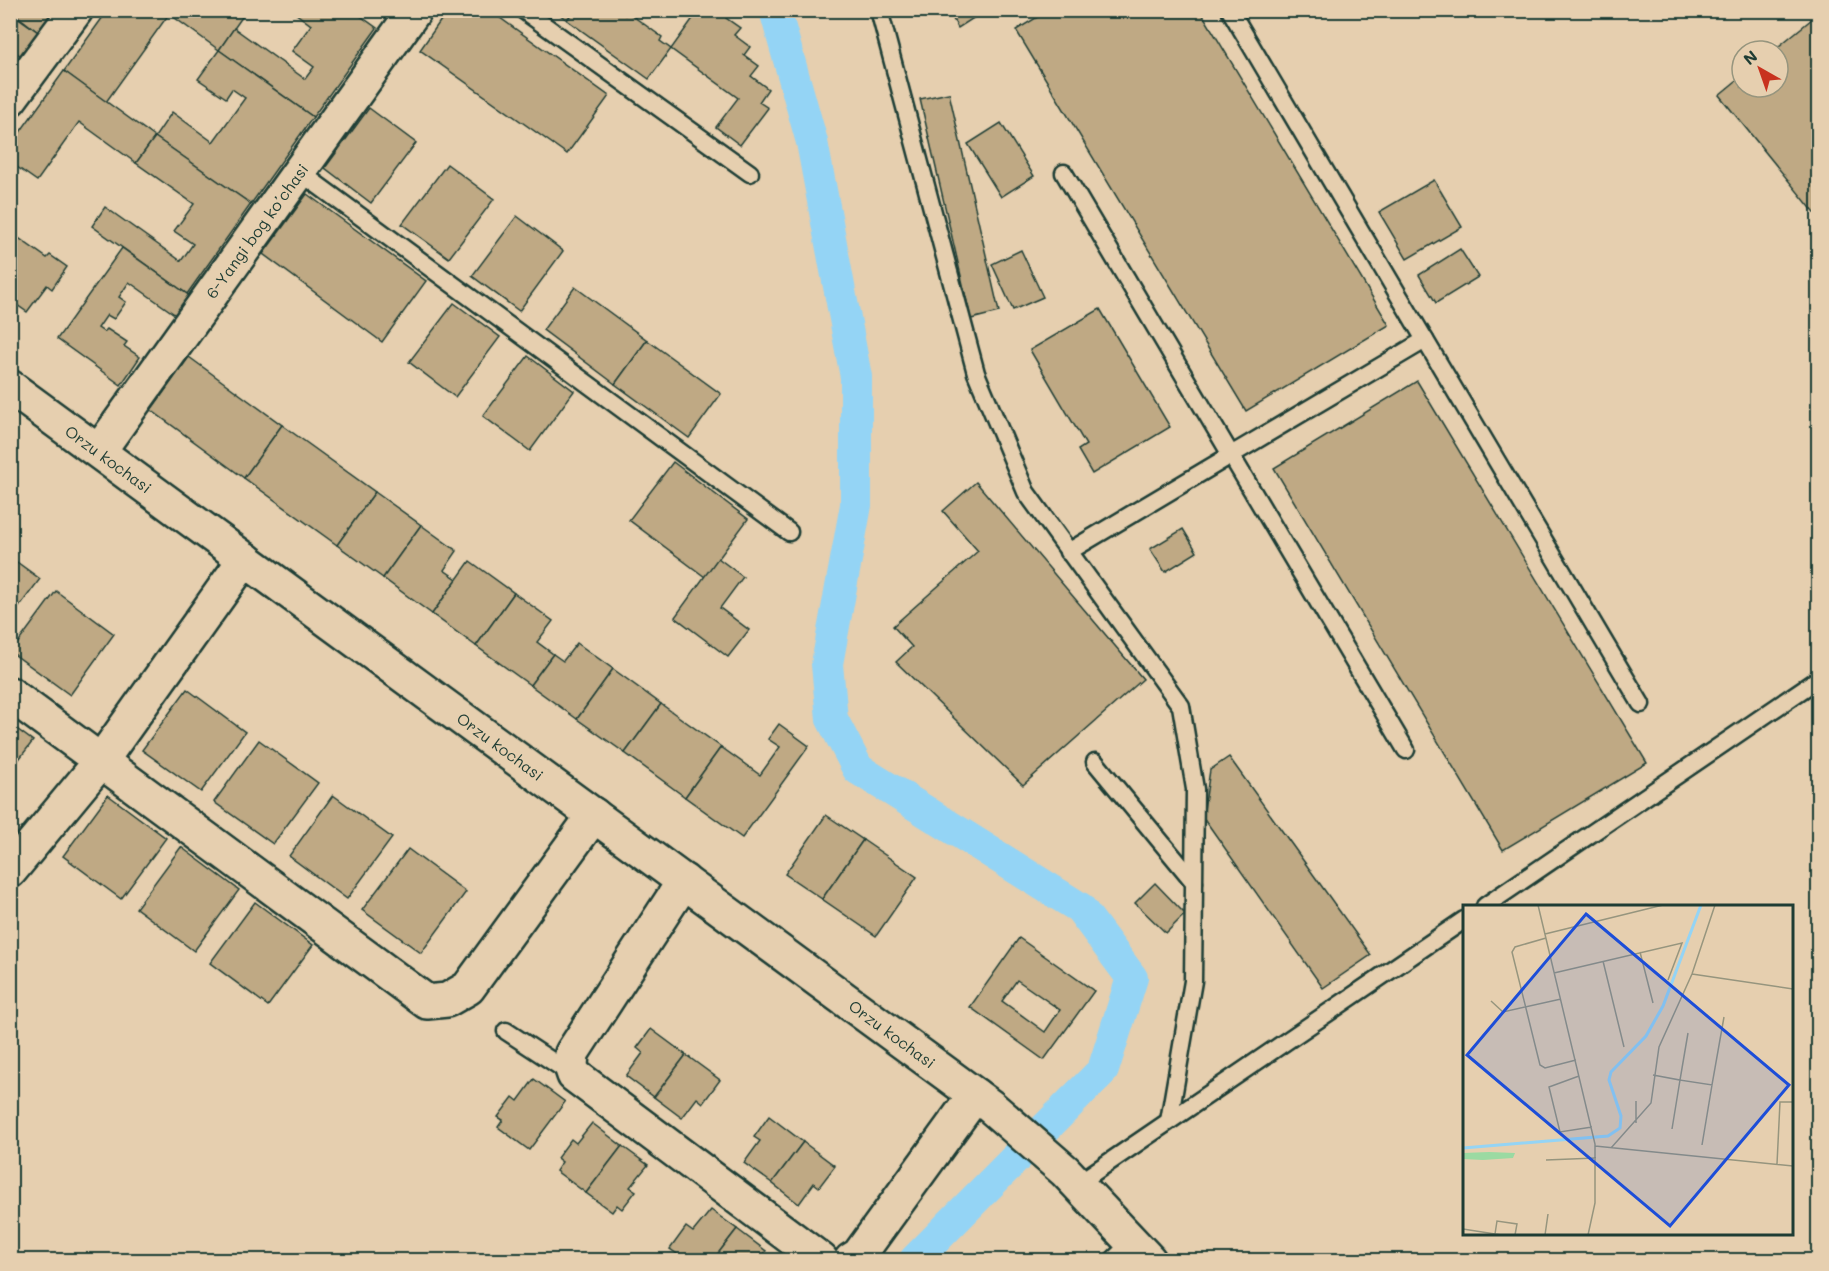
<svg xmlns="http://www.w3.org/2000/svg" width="1829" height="1271" font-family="Mali,sans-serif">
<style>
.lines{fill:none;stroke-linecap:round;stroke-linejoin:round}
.canal{stroke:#94d4f5;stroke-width:32}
.building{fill:#bfa984;stroke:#1f3d34;stroke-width:1.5;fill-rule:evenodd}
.lane-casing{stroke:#1f3d34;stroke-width:21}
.street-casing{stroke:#1f3d34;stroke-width:38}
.secondary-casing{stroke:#1f3d34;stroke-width:38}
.lane{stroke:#e6cfaf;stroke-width:16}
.street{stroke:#e6cfaf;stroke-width:33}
.secondary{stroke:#e6cfaf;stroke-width:33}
.labels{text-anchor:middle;stroke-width:5;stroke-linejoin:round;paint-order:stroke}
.street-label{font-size:16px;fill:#1f3d34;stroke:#e6cfaf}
.inset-river{fill:none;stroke:#94d4f5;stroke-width:3}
.inset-road{fill:none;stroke:#96957e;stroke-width:1.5}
.view{fill:#1d4ed8;fill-opacity:0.15;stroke:#1d4ed8;stroke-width:3}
.inset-edge{fill:none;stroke:#1f3d34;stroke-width:3}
</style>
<rect width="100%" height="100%" fill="#e6cfaf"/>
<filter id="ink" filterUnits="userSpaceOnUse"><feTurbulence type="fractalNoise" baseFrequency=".0167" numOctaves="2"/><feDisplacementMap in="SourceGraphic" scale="12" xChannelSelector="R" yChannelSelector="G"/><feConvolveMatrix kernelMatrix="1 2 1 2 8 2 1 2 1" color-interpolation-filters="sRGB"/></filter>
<g filter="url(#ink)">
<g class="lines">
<path class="canal" d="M775 10 812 142 856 377V505L827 664 832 719 858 769 1080 908 1132 978 1103 1070 915 1260"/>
</g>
<g class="building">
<path d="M10 10H54L38 32Z"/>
<path d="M108 10H164L169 14 106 102 64 71Z"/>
<path d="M164 10H247L219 50Z"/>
<path d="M291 10H352L377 28 313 117 219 50 234 28 305 79 314 67 292 51 311 25Z"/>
<path d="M448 10H489L609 96 567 154 420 50Z"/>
<path d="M554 10H574L567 20Z"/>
<path d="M574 10H618L625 15 627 12 662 37 660 41 671 49 649 79 567 20Z"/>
<path d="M699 10H727L730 13 726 18 740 28 734 35 750 47 744 55 759 66 751 76 768 89 759 102 768 108 740 145 716 127 738 98 671 49Z"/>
<path d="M948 10H986L958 28Z"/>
<path d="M1049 10H1200L1389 325 1246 411 1016 30Z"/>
<path d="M10 12 38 32 21 56 10 48Z"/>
<path d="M1818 14V217L1719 95 1742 76V87H1778V51H1773Z"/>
<path d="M219 50 313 117 251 204 155 137 172 112 213 142 245 98 232 89 226 98 198 79Z"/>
<path d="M64 71 155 137 136 163 79 122 37 181 10 162V146Z"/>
<path d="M949 93 999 312 971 319 920 99Z"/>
<path d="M369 108 416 143 371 203 325 168Z"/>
<path d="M1001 123 1034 176 1001 197 968 144Z"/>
<path d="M155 137 251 204 187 294 92 226 105 207 181 261 193 244 174 231 194 204 136 163Z"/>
<path d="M447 164 494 199 449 258 402 224Z"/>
<path d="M1434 180 1462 227 1407 259 1379 212Z"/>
<path d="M307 194 426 281 382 342 263 254Z"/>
<path d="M517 216 563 251 519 311 472 276Z"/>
<path d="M10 226 16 230 13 234 47 258 50 255 67 267 52 289 47 285 27 312 10 300Z"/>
<path d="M122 248 194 299 180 318 129 282 119 297 126 302 114 319 107 315 98 328 104 332 107 329 127 342 124 346 140 357 121 385 57 339Z"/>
<path d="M1460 249 1478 277 1436 303 1419 275Z"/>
<path d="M1021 250 1043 297 1013 310 992 264Z"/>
<path d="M575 287 647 340 615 384 543 330Z"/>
<path d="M454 303 500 337 455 397 409 362Z"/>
<path d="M1100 309 1170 427 1092 474 1078 450 1086 445 1030 350Z"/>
<path d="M647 340 721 394 689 438 615 384Z"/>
<path d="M528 356 574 391 530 451 483 416Z"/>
<path d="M189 357 282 425 244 478 151 410Z"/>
<path d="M1417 381 1647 763 1503 850 1274 468Z"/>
<path d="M282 425 375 492 337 545 244 478Z"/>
<path d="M673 462 748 519 705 577 629 520Z"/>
<path d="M976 482 1143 679 1023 785 896 662 912 647 893 626 978 551 943 511Z"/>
<path d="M375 492 421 525 383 578 337 545Z"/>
<path d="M421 525 457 551 444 570 457 579 432 614 383 578Z"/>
<path d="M1183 529 1197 552 1165 572 1150 549Z"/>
<path d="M10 557 40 579 10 619Z"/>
<path d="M718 558 743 577 720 608 749 630 728 657 675 617Z"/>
<path d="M470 561 514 593 476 646 432 614Z"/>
<path d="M56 591 114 634 70 695 11 652Z"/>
<path d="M514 593 553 621 537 642 553 654 530 685 476 646Z"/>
<path d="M577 643 613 669 577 719 530 685 553 654 563 661Z"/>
<path d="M613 669 661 704 625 753 577 719Z"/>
<path d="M187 689 245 732 201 792 142 750Z"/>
<path d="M661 704 721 747 685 797 625 753Z"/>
<path d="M10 724 33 741 10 771Z"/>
<path d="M779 724 809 746 742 838 685 797 721 747 760 775 780 747 768 739Z"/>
<path d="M259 740 318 783 273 844 214 802Z"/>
<path d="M1229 757 1371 955 1323 988 1203 817 1210 770Z"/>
<path d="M108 795 166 838 121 899 63 856Z"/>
<path d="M333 795 392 838 347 899 289 856Z"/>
<path d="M826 815 863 840 822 899 785 874Z"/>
<path d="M863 840 917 877 876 936 822 899Z"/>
<path d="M181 847 239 890 194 951 136 908Z"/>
<path d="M408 849 466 892 421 953 362 910Z"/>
<path d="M1155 883 1185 914 1166 933 1135 903Z"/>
<path d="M255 902 313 945 268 1006 210 963Z"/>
<path d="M1019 938 1094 991 1044 1060 970 1007ZM1017 980 1060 1010 1045 1032 1002 1001Z"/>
<path d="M651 1029 686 1055 654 1097 626 1076 643 1053 637 1048Z"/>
<path d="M686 1055 720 1080 703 1103 697 1098 682 1118 654 1097Z"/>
<path d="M534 1079 565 1102 529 1150 498 1127 503 1120 498 1117 513 1097 518 1101Z"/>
<path d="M769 1116 803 1142 772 1183 744 1163 760 1141 754 1137Z"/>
<path d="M592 1123 622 1146 586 1193 556 1171 562 1162 557 1158 571 1139 576 1143Z"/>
<path d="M803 1142 835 1166 819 1187 814 1183 799 1204 772 1183Z"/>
<path d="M622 1146 648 1165 630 1187 636 1191 622 1209 617 1205 612 1212 586 1193Z"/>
<path d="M711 1210 737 1229 713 1260H677L674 1258 677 1254 670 1249 686 1227 693 1232Z"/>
<path d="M737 1229 766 1251 759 1260H713Z"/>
</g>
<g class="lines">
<g class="lane-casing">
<g id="lane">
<path d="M523 10 750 173"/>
<path d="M879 10 976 373 1026 492 1181 706 1195 789 1193 981 1169 1121"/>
<path d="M1230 10 1425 340 1231 455 1406 750"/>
<path d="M300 172 789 532"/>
<path d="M1064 173 1231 455 1068 552"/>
<path d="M1425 340 1641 704"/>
<path d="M1095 762 1194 882"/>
<path d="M1485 906 1818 679"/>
<path d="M506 1031 573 1075"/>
<path d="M1077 1184 1464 920"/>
<path d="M1113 1260 1133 1241"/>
</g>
</g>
<g class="street-casing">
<g id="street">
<path d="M10 99 76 10"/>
<path d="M99 451 415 10"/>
<path d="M10 694 427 1002 447 1000 468 988 594 815"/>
<path d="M10 871 101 761 245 559"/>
<path d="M684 881 572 1053 571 1066 574 1075 821 1260"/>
<path d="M851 1260 859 1255 975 1095"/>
</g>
</g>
<g class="secondary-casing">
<g id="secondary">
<path id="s1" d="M10 387 990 1106 1065 1171 1149 1260"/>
</g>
</g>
<use href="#lane" class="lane"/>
<use href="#street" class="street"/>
<use href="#secondary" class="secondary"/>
</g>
</g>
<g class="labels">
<g class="street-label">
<text transform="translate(257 231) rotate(-54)" y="6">6-Yangi bog koʼchasi</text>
<text dy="6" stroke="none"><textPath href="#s1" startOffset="122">Orzu kochasi</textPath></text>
<text dy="6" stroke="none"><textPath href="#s1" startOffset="608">Orzu kochasi</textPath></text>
<text dy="6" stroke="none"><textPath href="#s1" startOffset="1094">Orzu kochasi</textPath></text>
</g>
</g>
<g transform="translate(1463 905)">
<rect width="330" height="330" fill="#e6cfaf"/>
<path d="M0 248 26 247 52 248 50 253 20 255 0 254Z" fill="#9bdaa2"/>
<path class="inset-river" d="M0 243 145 231 157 223 158 211 146 175 148 167 183 131 200 101 238 0"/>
<path class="inset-road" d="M75 0 132 239V298L125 330M82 29 200 0M83 33 52 42 49 47 77 160 82 163 113 155M177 47 190 98M140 56 161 142M91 68 219 38 205 75M229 69 330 84M28 96 40 107 98 94M190 170 217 175 225 128M116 171 86 182 97 227 129 222M173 218V196M209 224 217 175 249 180 261 112M239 240 249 180M132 241 330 261M148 243 188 198 196 142 229 69 252 0M83 255 133 253M314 259 317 197H330M0 324 32 329M39 330 32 329 34 316 54 319 52 330M82 330 85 309"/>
<path class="view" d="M123 9 326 180 207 321 4 150Z"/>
<rect width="330" height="330" class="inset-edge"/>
</g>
<rect width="1829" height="1271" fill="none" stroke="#e6cfaf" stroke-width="36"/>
<rect x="18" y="18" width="1793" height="1235" fill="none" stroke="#1f3d34" stroke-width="2" filter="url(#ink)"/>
<g transform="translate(1760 69) rotate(320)"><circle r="28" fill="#e6cfaf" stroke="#96957e" stroke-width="1.5"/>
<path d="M0-4.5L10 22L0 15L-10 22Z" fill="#c8321e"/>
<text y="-9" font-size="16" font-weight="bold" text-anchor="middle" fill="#1f3d34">N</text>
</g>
</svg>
